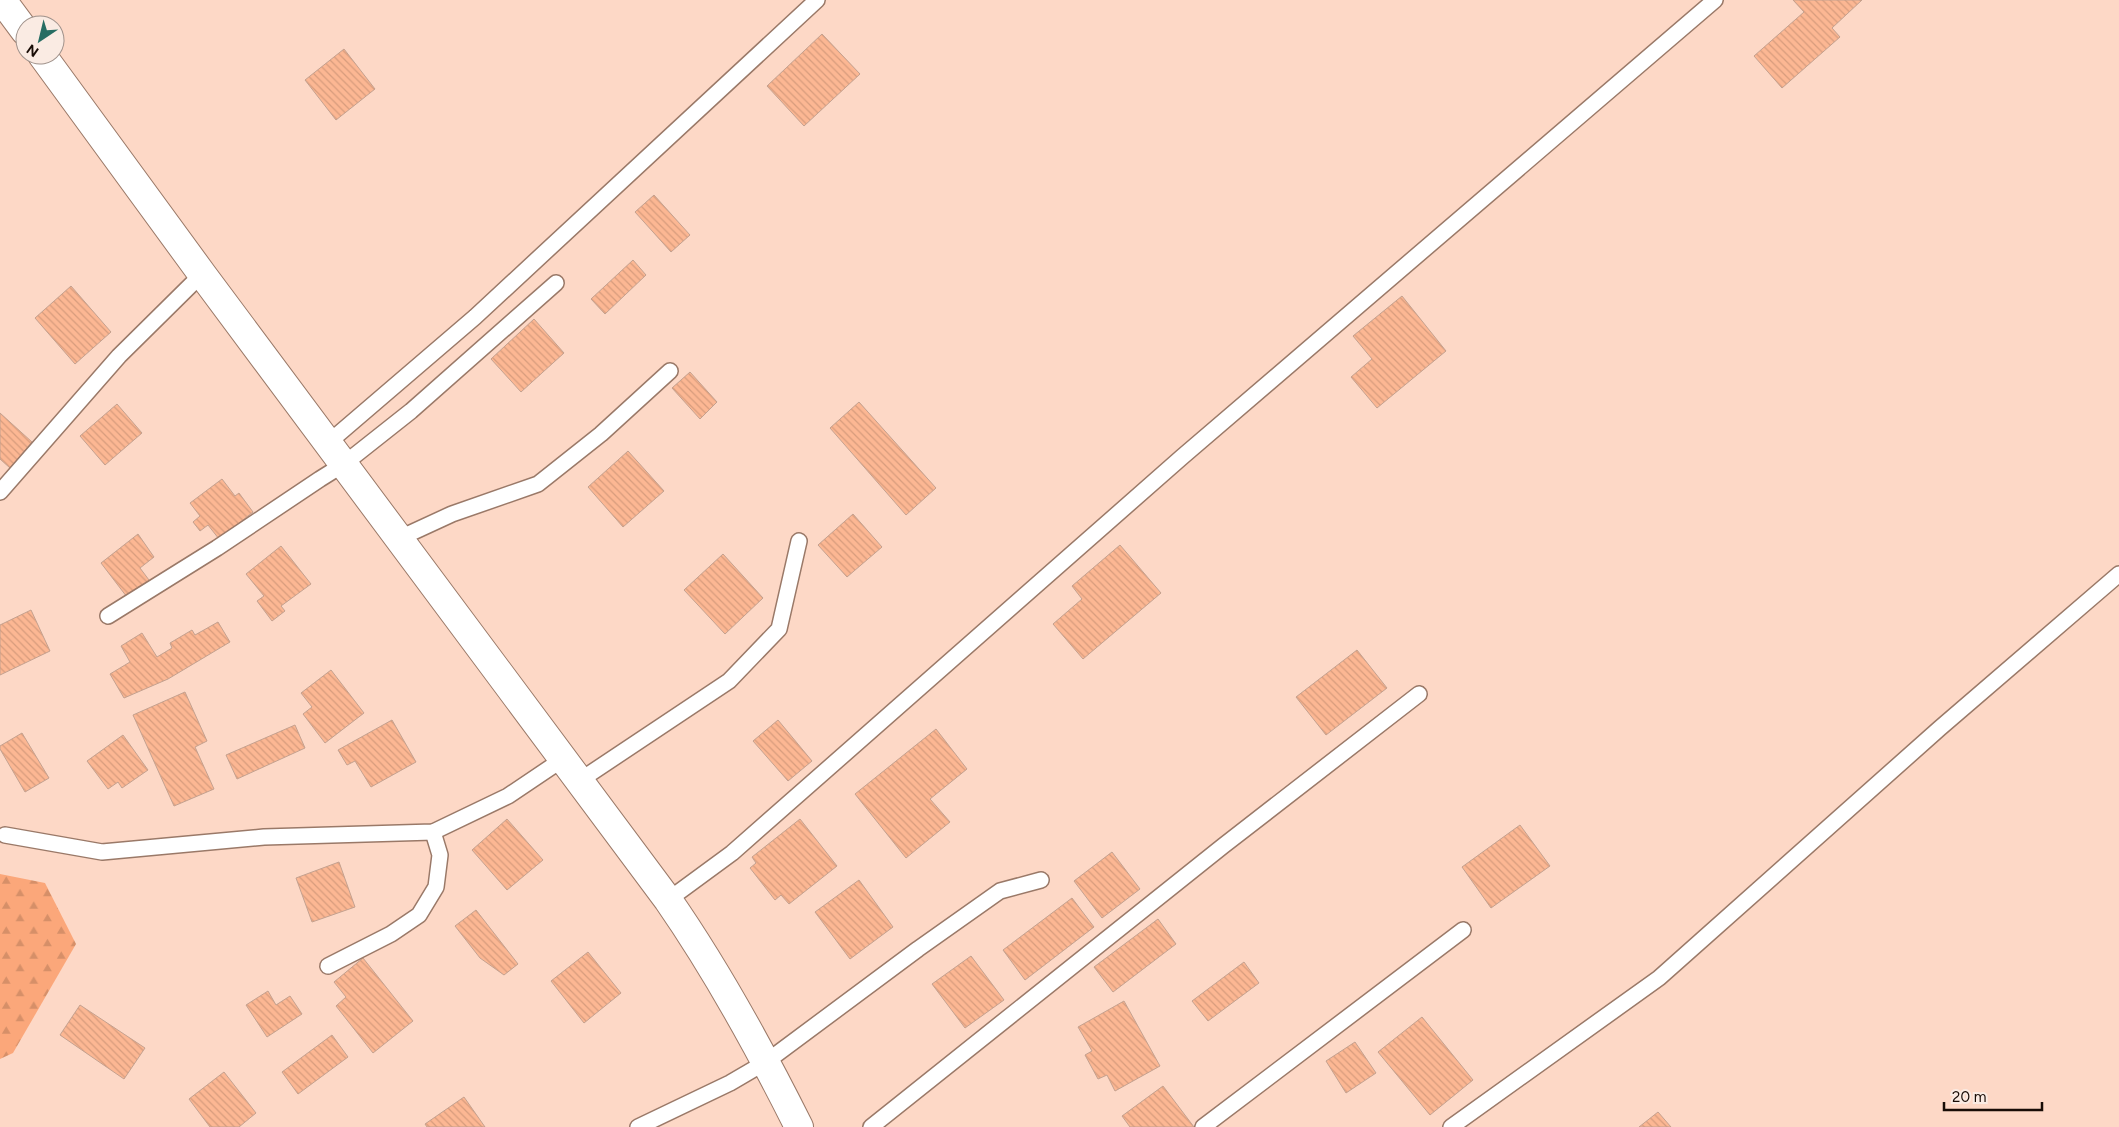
<svg xmlns="http://www.w3.org/2000/svg" width="2119" height="1127" font-family="Figtree,sans-serif">
<style>
.forest{fill:url(#forest-firs)}
.building{fill:url(#building-back-hatch);stroke:#c4a18f}
.lines{fill:none;stroke-linecap:round;stroke-linejoin:round}
.service-casing{stroke:#9a7968;stroke-width:18}
.tertiary-casing{stroke:#9a7968;stroke-width:30}
.service{stroke:#fff;stroke-width:15}
.tertiary{stroke:#fff;stroke-width:28}
</style>
<defs>
<pattern id="forest-firs" width="22" height="20" patternUnits="userSpaceOnUse" patternTransform="scale(1.25)"><rect width="22" height="20" fill="#fba77a"/><path d="M5 1l3.5 6h-7zM16 11l3.5 6h-7z" fill="#d68f68"/></pattern>
<pattern id="building-back-hatch" width="6" height="6" patternUnits="userSpaceOnUse" patternTransform="scale(1.25)"><rect width="6" height="6" fill="#fcb793"/><path d="M-1 5l2 2M0 0l6 6M5-1l2 2" fill="none" stroke="#d79c7d"/></pattern>
</defs>
<rect width="100%" height="100%" fill="#fdd8c6"/>
<path class="forest" d="M0 874 45 883 76 944 13 1053 0 1059Z"/>
<g class="building">
<path d="M1793 0H1862L1832 28 1840 37 1782 88 1754 56 1804 12Z"/>
<path d="M822 34 860 74 804 126 767 86Z"/>
<path d="M344 49 375 89 336 120 305 80Z"/>
<path d="M654 195 690 235 671 252 635 212Z"/>
<path d="M633 260 646 275 605 314 591 299Z"/>
<path d="M71 286 111 332 75 364 35 318Z"/>
<path d="M1402 296 1446 351 1377 408 1351 377 1372 359 1353 336Z"/>
<path d="M534 319 564 353 521 392 491 359Z"/>
<path d="M690 372 717 402 700 419 672 388Z"/>
<path d="M859 402 936 488 906 515 830 428Z"/>
<path d="M117 404 142 433 105 465 80 436Z"/>
<path d="M0 413 32 442 10 468 0 459Z"/>
<path d="M628 451 664 491 623 527 588 487Z"/>
<path d="M222 479 235 496 239 493 253 512 219 539 208 525 200 531 193 522 200 516 190 503Z"/>
<path d="M853 514 882 547 847 577 818 545Z"/>
<path d="M138 534 154 557 140 568 152 584 130 601 101 563Z"/>
<path d="M1120 545 1161 593 1083 659 1053 624 1082 599 1072 586Z"/>
<path d="M281 546 311 584 281 606 285 611 272 621 257 601 264 596 246 574Z"/>
<path d="M723 554 763 598 725 634 684 590Z"/>
<path d="M31 610 50 651 0 675V625Z"/>
<path d="M218 622 230 642 168 679 124 698 110 674 130 662 121 646 142 633 157 657 172 648 170 643 192 630 195 635Z"/>
<path d="M1357 650 1387 688 1326 735 1296 697Z"/>
<path d="M331 670 364 713 325 743 303 714 312 707 301 693Z"/>
<path d="M185 692 207 741 195 747 214 789 174 806 133 715Z"/>
<path d="M392 720 416 762 371 787 355 761 347 765 338 750Z"/>
<path d="M778 720 812 761 788 781 753 741Z"/>
<path d="M295 725 305 748 237 779 226 755Z"/>
<path d="M936 729 967 769 930 799 950 822 906 858 855 794Z"/>
<path d="M22 733 49 778 25 792 0 749V746Z"/>
<path d="M123 735 148 770 122 788 118 782 108 789 87 761Z"/>
<path d="M507 819 543 860 507 890 472 850Z"/>
<path d="M800 819 837 866 789 904 781 895 775 900 750 868 756 863 752 857Z"/>
<path d="M1520 825 1550 866 1491 908 1462 867Z"/>
<path d="M1112 852 1140 889 1102 918 1074 881Z"/>
<path d="M339 862 355 907 312 922 296 878Z"/>
<path d="M859 880 893 927 850 959 815 912Z"/>
<path d="M1072 898 1094 927 1025 980 1003 950Z"/>
<path d="M476 910 518 964 504 975 480 958 455 926Z"/>
<path d="M1158 919 1176 944 1113 992 1094 967Z"/>
<path d="M588 952 621 993 584 1023 551 981Z"/>
<path d="M971 956 1004 1000 965 1028 932 984Z"/>
<path d="M363 958 413 1021 373 1053 336 1006 346 997 334 982Z"/>
<path d="M1244 962 1259 983 1208 1021 1192 1001Z"/>
<path d="M268 991 276 1005 290 996 302 1014 267 1037 246 1005Z"/>
<path d="M1124 1001 1160 1066 1115 1091 1107 1075 1098 1079 1085 1055 1092 1051 1078 1027Z"/>
<path d="M80 1005 145 1048 124 1079 60 1035Z"/>
<path d="M1422 1017 1473 1080 1430 1115 1378 1052Z"/>
<path d="M332 1035 348 1057 298 1094 282 1072Z"/>
<path d="M1355 1042 1376 1073 1346 1093 1326 1061Z"/>
<path d="M224 1072 256 1113 239 1127H210L189 1099Z"/>
<path d="M1163 1086 1194 1127H1130L1122 1116Z"/>
<path d="M464 1097 485 1127H427L425 1124Z"/>
<path d="M1658 1112 1671 1127H1639Z"/>
</g>
<g class="lines">
<g class="service-casing">
<g id="service">
<path d="M328 443 475 317 817 0"/>
<path d="M0 492 119 356 202 274"/>
<path d="M400 538 452 514 538 484 601 434 670 371"/>
<path d="M108 616 217 548 320 479 344 464 411 411 556 283"/>
<path d="M579 781 729 681 779 629 799 541"/>
<path d="M5 835 102 852 264 837 433 832 508 796 563 759"/>
<path d="M668 900 732 853 1182 457 1715 0"/>
<path d="M328 966 391 934 419 915 436 887 440 855 433 832"/>
<path d="M638 1127 730 1083 766 1062 918 949 1000 891 1041 880"/>
<path d="M871 1127 1223 846 1419 694"/>
<path d="M1203 1127 1463 930"/>
<path d="M1451 1127 1659 978 1940 728 2119 574"/>
</g>
</g>
<g class="tertiary-casing">
<g id="tertiary">
<path d="M2 0 25 31"/>
<path d="M42 55 202 274 668 900C718 972 760 1049 799 1127"/>
</g>
</g>
<use href="#service" class="service"/>
<use href="#tertiary" class="tertiary"/>
</g>
<g transform="translate(40 40) rotate(215)"><circle r="24" fill="#faebe3" stroke="#a0928b"/>
<path d="M0-4L9 19L0 12L-9 19Z" fill="#276d63"/>
<text y="-8" font-size="14" font-weight="bold" text-anchor="middle" fill="#180c06">N</text>
</g>
<path d="M1944 1102v8h98v-8" fill="none" stroke="#180c06" stroke-width="2.5"/>
<text x="1952" y="1102" font-size="15" fill="#180c06" stroke="#faebe3" stroke-width="4" paint-order="stroke">20 m</text>
</svg>
